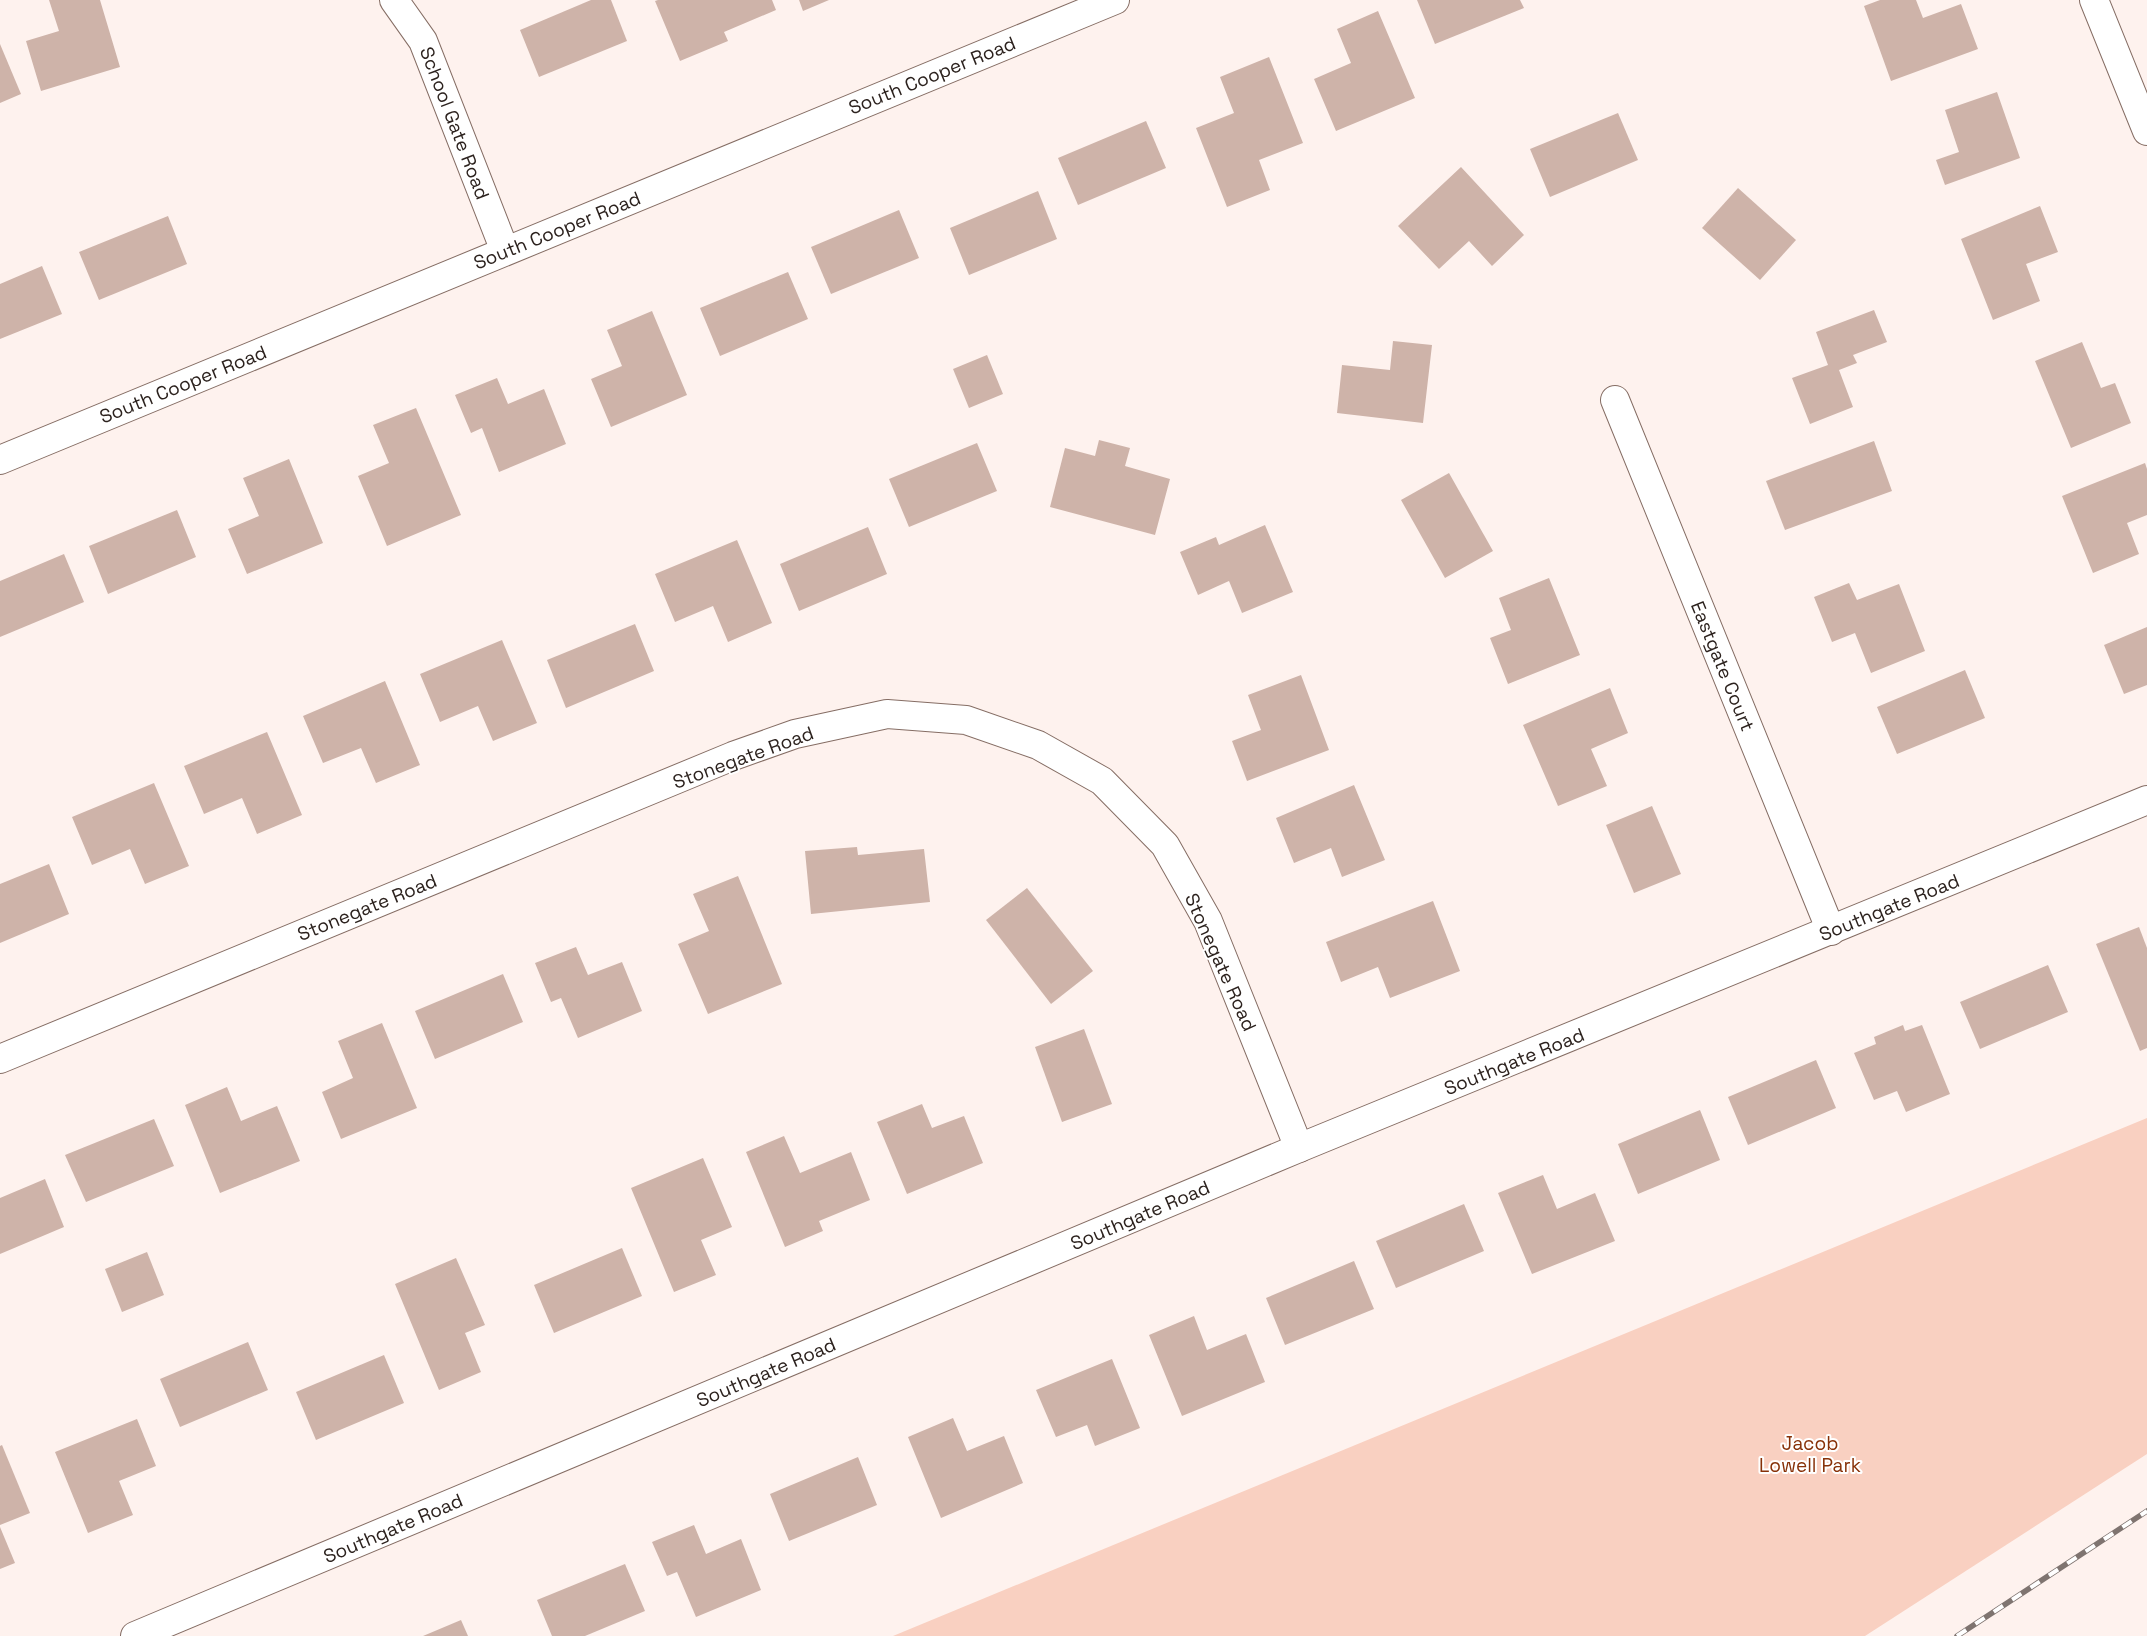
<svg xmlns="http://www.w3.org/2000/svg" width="2147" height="1636" font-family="'Space Grotesk',sans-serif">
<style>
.green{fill:#f9d0c1}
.building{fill:#ceb3a9}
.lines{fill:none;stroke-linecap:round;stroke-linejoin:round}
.street-casing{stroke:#856d64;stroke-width:30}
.street{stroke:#fff;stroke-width:28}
.rail-casing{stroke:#7f7470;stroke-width:5.5}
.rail{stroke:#fff;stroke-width:4;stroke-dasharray:11;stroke-linecap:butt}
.labels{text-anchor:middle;stroke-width:4;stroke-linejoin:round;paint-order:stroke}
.street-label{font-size:19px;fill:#2c221e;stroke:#fff}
.park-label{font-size:19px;fill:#873108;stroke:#fff}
</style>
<rect width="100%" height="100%" fill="#fef2ee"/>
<path class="green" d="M2147 1118V1454L1865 1636H893Z"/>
<g class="building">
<path d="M49 0H100L120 67 41 91 26 41 59 31Z"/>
<path d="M591 0H611L627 41 539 77 520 30Z"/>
<path d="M658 0H772L776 10 724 32 728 41 680 61 655 1Z"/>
<path d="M799 0H829L803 11Z"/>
<path d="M1417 0H1520L1524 8 1435 44Z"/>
<path d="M1880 0H1916L1923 18 1961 4 1978 49 1891 81 1864 6Z"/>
<path d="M1378 11 1415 98 1336 131 1314 79 1351 63 1337 29Z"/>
<path d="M0 44 21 94 0 103Z"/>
<path d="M1269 57 1303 143 1259 160 1270 190 1227 207 1196 128 1234 113 1220 77Z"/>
<path d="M1997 92 2020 158 1945 185 1936 160 1959 152 1945 110Z"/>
<path d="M1618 113 1638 160 1550 197 1530 149Z"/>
<path d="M1146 121 1166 168 1078 205 1058 158Z"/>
<path d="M1461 167 1524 235 1492 266 1469 241 1439 269 1398 226Z"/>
<path d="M1738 188 1796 240 1760 280 1702 228Z"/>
<path d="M1038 191 1057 239 969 275 950 228Z"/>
<path d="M2040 206 2058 252 2026 264 2040 301 1993 320 1961 239Z"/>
<path d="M899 210 919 258 831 294 811 247Z"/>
<path d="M168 216 187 264 99 300 79 252Z"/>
<path d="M42 266 62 314 0 339V284Z"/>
<path d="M788 272 808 319 720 356 700 308Z"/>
<path d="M1874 310 1887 342 1853 355 1857 363 1839 370 1853 407 1810 424 1792 378 1828 365 1816 332Z"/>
<path d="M652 311 687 395 611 427 591 379 622 366 607 330Z"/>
<path d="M1393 341 1432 345 1423 423 1337 413 1342 365 1390 370Z"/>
<path d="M2082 342 2101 388 2115 383 2131 423 2071 448 2035 361Z"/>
<path d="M987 355 1003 394 969 408 953 369Z"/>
<path d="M497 378 508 404 544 389 566 444 499 472 482 428 471 433 455 395Z"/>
<path d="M416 408 461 515 387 546 358 476 389 463 373 425Z"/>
<path d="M1099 440 1130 448 1125 466 1170 479 1155 535 1050 507 1065 448 1095 456Z"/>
<path d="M1874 441 1892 491 1785 530 1766 481Z"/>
<path d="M977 443 997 491 909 527 889 479Z"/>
<path d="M289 459 323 543 247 574 228 529 259 516 243 478Z"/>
<path d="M2145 463 2147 469V515L2127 523 2139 554 2093 573 2062 496Z"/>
<path d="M1449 473 1493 551 1445 578 1401 500Z"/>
<path d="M177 510 196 557 108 594 89 546Z"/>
<path d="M1265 525 1293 592 1242 613 1229 581 1198 595 1180 552 1216 537 1219 545Z"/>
<path d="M868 527 887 574 799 611 780 564Z"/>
<path d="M737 540 772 623 728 642 713 606 675 622 655 574Z"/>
<path d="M64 554 84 602 0 637V581Z"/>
<path d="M1549 578 1580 655 1508 684 1490 638 1511 630 1499 598Z"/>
<path d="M1849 583 1857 600 1899 584 1925 651 1871 673 1855 633 1832 642 1814 597Z"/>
<path d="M635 624 654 671 566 708 547 660Z"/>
<path d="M2147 627V685L2124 694 2104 645Z"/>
<path d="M502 640 537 723 493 741 478 706 440 722 420 674Z"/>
<path d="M1965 670 1985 718 1897 754 1877 707Z"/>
<path d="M1301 675 1329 750 1247 781 1232 741 1261 730 1248 695Z"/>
<path d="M385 681 420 765 376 783 361 748 323 763 303 716Z"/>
<path d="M1610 688 1628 733 1591 749 1607 786 1558 806 1523 725Z"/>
<path d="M267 732 302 815 257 834 242 798 204 814 184 766Z"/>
<path d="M154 783 189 866 145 884 130 849 92 865 72 817Z"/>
<path d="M1354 785 1385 860 1342 877 1331 848 1294 863 1276 818Z"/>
<path d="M1652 806 1681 874 1634 893 1606 825Z"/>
<path d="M857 847 858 855 924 849 930 902 811 914 805 851Z"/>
<path d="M49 864 69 914 0 943V884Z"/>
<path d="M738 876 782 984 708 1014 678 944 709 931 693 894Z"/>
<path d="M1027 888 1093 971 1051 1004 986 920Z"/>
<path d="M1433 901 1460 971 1390 998 1378 967 1341 982 1326 942Z"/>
<path d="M2139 927 2147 948V1048L2140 1051 2096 944Z"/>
<path d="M576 947 588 975 622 962 642 1011 578 1038 561 998 551 1002 535 963Z"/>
<path d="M2048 965 2068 1012 1980 1049 1960 1002Z"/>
<path d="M503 974 523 1022 435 1059 415 1011Z"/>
<path d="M382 1023 417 1108 341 1139 322 1092 353 1078 338 1041Z"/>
<path d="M1903 1025 1905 1031 1922 1025 1950 1094 1906 1112 1897 1091 1874 1100 1854 1053 1876 1044 1874 1037Z"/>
<path d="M1084 1029 1112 1104 1062 1122 1035 1047Z"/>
<path d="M1816 1060 1836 1108 1748 1145 1728 1097Z"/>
<path d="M227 1087 241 1121 277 1106 300 1161 220 1193 185 1105Z"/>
<path d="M922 1104 932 1128 964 1116 983 1163 907 1194 877 1122Z"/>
<path d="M1700 1110 1720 1160 1638 1194 1618 1144Z"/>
<path d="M154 1119 174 1166 86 1202 65 1155Z"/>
<path d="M784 1136 800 1173 851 1152 870 1200 819 1221 823 1231 785 1247 746 1152Z"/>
<path d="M703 1158 732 1227 701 1240 716 1275 674 1292 631 1188Z"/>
<path d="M1543 1175 1557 1209 1595 1193 1615 1241 1532 1274 1498 1193Z"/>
<path d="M45 1179 64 1227 0 1254V1198Z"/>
<path d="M1464 1204 1484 1251 1396 1288 1376 1241Z"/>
<path d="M622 1248 642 1296 554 1333 534 1285Z"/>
<path d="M147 1252 164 1295 122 1312 105 1269Z"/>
<path d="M456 1258 485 1325 465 1333 481 1372 439 1390 395 1284Z"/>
<path d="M1354 1261 1374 1309 1285 1345 1266 1298Z"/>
<path d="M1194 1316 1207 1350 1246 1334 1265 1382 1182 1416 1149 1335Z"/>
<path d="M248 1342 268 1390 180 1427 160 1379Z"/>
<path d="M384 1355 404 1403 316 1440 296 1392Z"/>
<path d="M1112 1359 1140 1428 1095 1446 1087 1425 1056 1437 1036 1390Z"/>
<path d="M953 1418 967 1451 1004 1436 1023 1483 941 1518 908 1437Z"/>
<path d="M137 1419 156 1466 119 1481 133 1515 88 1533 55 1452Z"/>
<path d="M2 1445 30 1513 0 1525V1446Z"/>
<path d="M858 1457 877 1505 789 1541 770 1494Z"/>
<path d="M694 1525 706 1554 741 1539 761 1590 696 1617 677 1572 667 1576 652 1542Z"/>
<path d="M0 1527 15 1563 0 1569Z"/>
<path d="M625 1564 645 1611 585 1636H552L537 1600Z"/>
<path d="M461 1620 468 1636H423Z"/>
</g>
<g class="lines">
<g class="street-casing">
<g id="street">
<path d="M394 0 423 41 505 251"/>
<path d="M2094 0 2147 131"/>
<path d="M1615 400 1831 931"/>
<path d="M0 460 1115 0"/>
<path d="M0 1059 733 756 795 734 887 714 966 720 1038 745 1102 781 1165 845 1208 921 1299 1148"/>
<path d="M135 1636 1299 1148 2147 800"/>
</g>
</g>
<use href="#street" class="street"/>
<g class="rail-casing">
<path id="rail" d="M1957 1636 2147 1511"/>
</g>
<use href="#rail" class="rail"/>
</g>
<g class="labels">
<g class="street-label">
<text transform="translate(932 75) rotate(-22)" y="7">South Cooper Road</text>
<text transform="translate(455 123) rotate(69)" y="7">School Gate Road</text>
<text transform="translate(557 230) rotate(-22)" y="7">South Cooper Road</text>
<text transform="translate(183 384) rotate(-22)" y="7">South Cooper Road</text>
<text transform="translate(1723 666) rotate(68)" y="7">Eastgate Court</text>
<text transform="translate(743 757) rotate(-20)" y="7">Stonegate Road</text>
<text transform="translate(367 907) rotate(-22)" y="7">Stonegate Road</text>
<text transform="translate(1889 907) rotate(-22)" y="7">Southgate Road</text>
<text transform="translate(1221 962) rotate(66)" y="7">Stonegate Road</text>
<text transform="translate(1514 1061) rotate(-22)" y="7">Southgate Road</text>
<text transform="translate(1140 1215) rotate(-23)" y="7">Southgate Road</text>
<text transform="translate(766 1372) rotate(-23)" y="7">Southgate Road</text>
<text transform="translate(393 1528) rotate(-23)" y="7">Southgate Road</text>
</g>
<g class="park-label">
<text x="1810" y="1450">Jacob<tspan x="1810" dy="22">Lowell Park</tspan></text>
</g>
</g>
</svg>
